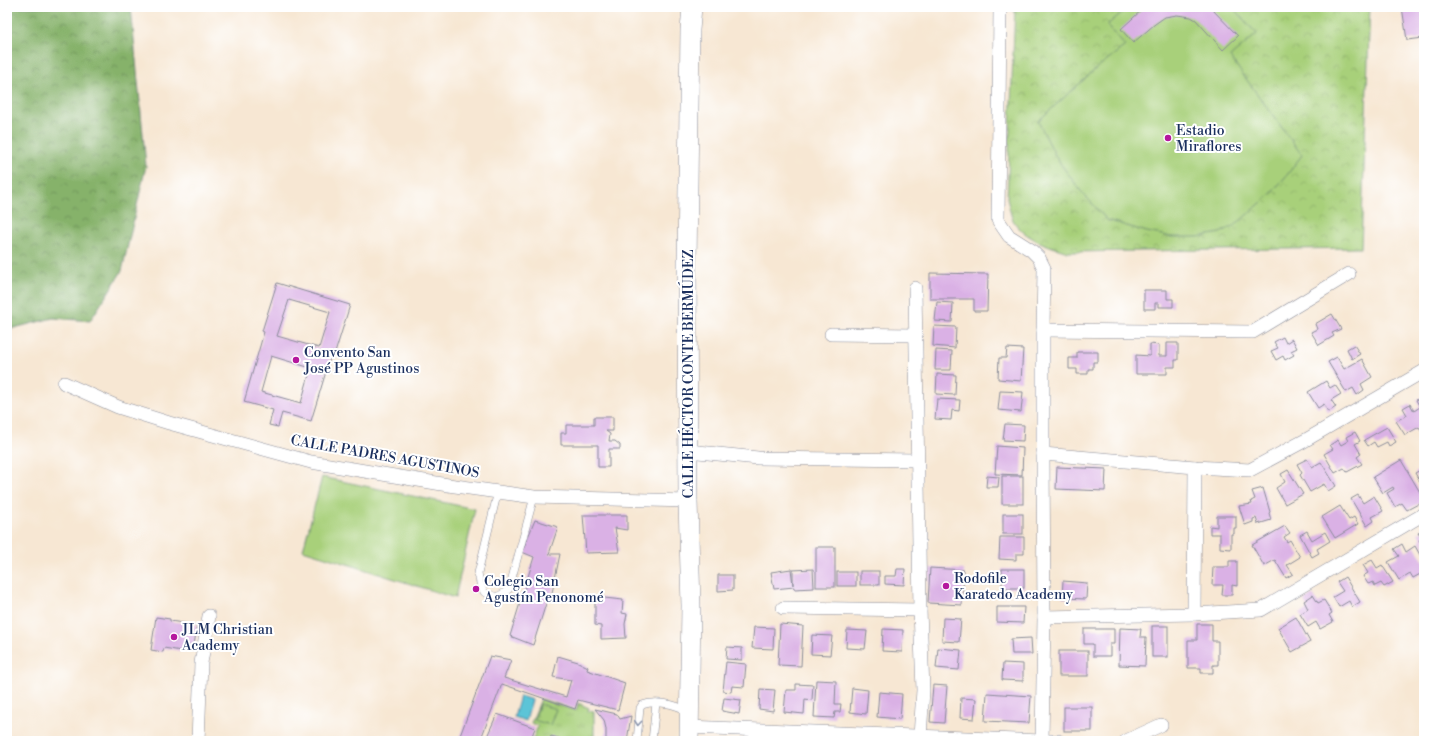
<svg xmlns="http://www.w3.org/2000/svg" width="1431" height="748" font-family="'Libre Bodoni',serif">
<style>
.grass{fill:url(#grass-tufts);stroke:#62806c}
.forest{fill:url(#forest-crowns);stroke:#507064}
.park{fill:url(#park-crowns);stroke:#62806c}
.garden{fill:#a8d07a;stroke:#62806c}
.water{fill:#5bc4d7;stroke:#3b7a9a}
.building{fill:#dab1e5;fill-rule:evenodd}
.lines{fill:none;stroke-linecap:round;stroke-linejoin:round}
.lane-casing{stroke:#898b98;stroke-width:8}
.street-casing{stroke:#898b98;stroke-width:14}
.secondary-casing{stroke:#898b98;stroke-width:20}
.lane{stroke:#fff;stroke-width:7}
.street{stroke:#fff;stroke-width:13}
.secondary{stroke:#fff;stroke-width:19}
.oneway{stroke:#8d97ae}
.poi-dot{fill:#b5179e;stroke:#fff;stroke-width:1.5}
.labels{text-anchor:middle;stroke-width:4;stroke-linejoin:round;paint-order:stroke}
.poi-label{font-size:14px;fill:#1b2f5e;stroke:#fff;text-anchor:start}
.street-label{font-size:14px;fill:#1b2f5e;stroke:#fff}
</style>
<defs>
<pattern id="grass-tufts" width="24" height="20" patternUnits="userSpaceOnUse"><rect width="24" height="20" fill="#a8d07a"/><path d="M3 7l-1-3M5 7V3M7 7l1-3M15 17l-1-3M17 17v-4M19 17l1-3" fill="none" stroke="#90b36c"/></pattern>
<pattern id="forest-crowns" width="20" height="18" patternUnits="userSpaceOnUse"><rect width="20" height="18" fill="#86b26a"/><path d="M2 6a3 3 0 1 1 6 0M12 15a3 3 0 1 1 6 0" fill="none" stroke="#6d915a"/></pattern>
<pattern id="park-crowns" width="20" height="18" patternUnits="userSpaceOnUse"><rect width="20" height="18" fill="#a8d07a"/><path d="M2 6a3 3 0 1 1 6 0M12 15a3 3 0 1 1 6 0" fill="none" stroke="#90b36c"/></pattern>
</defs>
<rect width="100%" height="100%" fill="#fff"/>
<filter id="ink" filterUnits="userSpaceOnUse"><feTurbulence type="fractalNoise" baseFrequency=".025" numOctaves="2"/><feDisplacementMap in="SourceGraphic" scale="8" xChannelSelector="R" yChannelSelector="G"/><feConvolveMatrix kernelMatrix="1 2 1 2 8 2 1 2 1" color-interpolation-filters="sRGB"/></filter>
<filter id="wash" filterUnits="userSpaceOnUse"><feTurbulence type="fractalNoise" baseFrequency=".012" numOctaves="4" result="noise"/><feDisplacementMap in="SourceGraphic" scale="16" xChannelSelector="R" yChannelSelector="G"/><feGaussianBlur stdDeviation="0.9" result="paint"/><feColorMatrix in="noise" values="0 0 0 0 0 0 0 0 0 0 0 0 0 0 0 0 0 1.4 0 .05"/><feComposite in="paint" operator="in"/></filter>
<g filter="url(#wash)">
<rect width="100%" height="100%" fill="#f7e7d3"/>
<path class="grass" d="M541 699 574 710 576 711 578 703 589 708 588 711 594 712V741H532L538 726 531 723Z"/>
<path class="forest" d="M7 7H131L146 166 122 271 90 321 53 318 14 328H7Z"/>
<g class="park">
<path d="M1015 7H1370L1361 248 1068 252C1049 246 1024 239 1013 220 1010 214 1009 205 1007 199Z"/>
<path d="M540 704 556 709 550 725 534 720Z"/>
</g>
<g class="garden">
<path d="M1129 7H1232L1257 34 1230 57 1302 155 1287 175 1269 196 1235 225 1220 233 1198 237H1172L1147 232 1107 220 1080 190 1057 159 1038 121 1098 67 1125 46 1107 25Z"/>
<path d="M322 477 475 509 455 598 303 550Z"/>
</g>
<path class="water" d="M520 696 532 700 526 721 514 717Z"/>
<g id="blocks">
<g class="building">
<path d="M1145 7H1210L1238 36 1223 50 1196 20 1191 17 1177 15 1165 17 1155 24 1133 43 1121 29Z"/>
<path d="M1402 7H1424V38L1407 40Z"/>
<path d="M930 273 988 274 987 311H974V299H930Z"/>
<path d="M277 283 350 305 335 353 332 352 311 421 282 413 278 427 269 425 273 410 244 402 264 332 262 331ZM289 300 330 312 319 348 277 336ZM271 356 311 368 301 403 261 392Z"/>
<path d="M1144 290H1167V299H1173V307H1159V303H1155V309H1144Z"/>
<path d="M937 302 953 303 952 322 935 321Z"/>
<path d="M1332 314 1341 329 1332 333 1334 336 1319 345 1311 332 1317 329 1315 324Z"/>
<path d="M934 326 956 327 955 348 933 346Z"/>
<path d="M1283 337 1286 343 1292 339 1297 348 1291 351 1294 355 1285 360 1283 356 1276 360 1271 351 1278 348 1274 342Z"/>
<path d="M1167 343H1178V360H1175V367H1167V374H1136V355L1150 356V344L1159 345V356H1167Z"/>
<path d="M1354 345 1360 354 1352 359 1347 349Z"/>
<path d="M1007 348 1023 349 1021 381 998 379 999 358H1006Z"/>
<path d="M936 350 952 351 951 370H935Z"/>
<path d="M1077 352H1098V362H1093V369H1088V374H1077V369H1069V358H1077Z"/>
<path d="M1337 357 1344 369 1362 359 1372 377 1361 384 1364 390 1357 395 1353 388 1346 392 1328 362Z"/>
<path d="M937 374 956 375 955 395 936 394Z"/>
<path d="M1326 381 1330 388 1335 385 1341 394 1331 400 1336 407 1328 412 1324 404 1318 408 1308 392Z"/>
<path d="M1000 391 1023 392 1021 412 998 410Z"/>
<path d="M1424 396V434L1419 427 1405 435 1396 421 1407 415 1403 408 1410 404 1414 411 1420 407 1416 400Z"/>
<path d="M937 399 960 400 959 411 952 410 951 420 935 419Z"/>
<path d="M594 417H613V431H606L610 434 609 441H615L620 445V449H609V467H598V445H561V433H566V425H594Z"/>
<path d="M1005 424 1024 425 1023 441 1003 440Z"/>
<path d="M1387 427 1396 442 1389 446 1387 442 1377 447 1374 442 1368 446 1364 440Z"/>
<path d="M1355 432 1360 441 1355 444 1361 454 1357 457 1362 464 1347 472 1344 468 1335 473 1324 454 1333 449 1330 445 1338 440 1341 445 1348 441 1346 437Z"/>
<path d="M997 446 1023 448 1022 475 995 474Z"/>
<path d="M1307 459 1312 467 1321 462 1336 486 1328 491 1324 484 1310 492 1300 475 1302 473 1297 464Z"/>
<path d="M1401 460 1424 499V501L1407 510 1402 503 1395 507 1387 493 1394 489 1393 487 1383 493 1373 477Z"/>
<path d="M1057 467 1106 469 1105 491 1056 489Z"/>
<path d="M1424 468V489L1415 473Z"/>
<path d="M1288 470 1303 494 1285 504 1276 488 1285 482 1281 474Z"/>
<path d="M987 476 999 477 998 487H986Z"/>
<rect x="1002" y="476" width="21" height="28"/>
<path d="M1263 488 1270 512 1269 513 1271 520 1258 524 1256 518 1253 519V522L1245 525 1239 506 1252 504 1251 501 1255 499 1252 491Z"/>
<path d="M1358 495 1363 503 1374 496 1383 511 1372 517 1374 521 1367 526 1351 499Z"/>
<path d="M1340 506 1349 520 1354 517 1358 524 1335 538 1322 517Z"/>
<rect x="1003" y="514" width="20" height="20"/>
<path d="M583 515H627V530L615 528 619 552 586 553Z"/>
<path d="M1217 516H1236V528H1234V534H1231V549L1220 548V534H1210V526L1217 527Z"/>
<path d="M535 520 558 527 549 554H560L552 593 549 594 533 645 510 636 534 557 522 552Z"/>
<path d="M1285 526 1290 533 1284 537 1287 542 1290 540 1300 557 1287 565 1293 574 1286 578 1275 560 1264 566 1252 545Z"/>
<path d="M1424 530V548L1419 540 1422 539 1418 533Z"/>
<path d="M1307 531 1312 540 1325 532 1330 541 1317 549 1319 553 1312 557 1300 535Z"/>
<path d="M1000 537H1024V554H1016V560L999 559Z"/>
<path d="M1402 544 1406 552 1415 546 1424 562V572L1413 578 1410 573 1399 580 1388 562 1399 556 1394 549Z"/>
<rect x="816" y="547" width="19" height="40"/>
<path d="M1372 560 1377 568 1382 565 1393 582 1384 587 1381 583 1375 586 1373 582 1368 584 1363 576 1368 573 1363 565Z"/>
<path d="M1229 561H1237V586L1232 585V595H1222L1223 585H1212L1213 567H1229Z"/>
<path d="M930 568 964 570 962 605 928 603Z"/>
<path d="M791 569 793 585V570L813 569 814 588 794 589V587L774 589 771 572Z"/>
<path d="M897 569H905L904 585 885 584V576H896Z"/>
<rect x="1002" y="569" width="22" height="19"/>
<rect x="860" y="571" width="19" height="14"/>
<rect x="837" y="572" width="19" height="14"/>
<path d="M718 575H733V590L718 591Z"/>
<path d="M1345 577 1360 602 1352 607 1349 601 1339 607 1333 597 1343 591 1337 582Z"/>
<path d="M1063 581 1087 583 1086 599 1062 598Z"/>
<path d="M1313 595 1318 603 1324 600 1332 613 1329 615 1333 622 1320 629 1316 622 1308 627 1300 614 1308 609 1304 601Z"/>
<path d="M595 597 623 600 622 613 627 614 625 624 626 638 601 639V626L595 625Z"/>
<path d="M997 607H1024L1023 623 997 622Z"/>
<path d="M156 617 170 619V621L197 625 194 646 183 644 181 651 164 648 163 652 151 650Z"/>
<path d="M1296 617 1310 642 1292 652 1278 628Z"/>
<path d="M943 618 961 619 959 642 942 641Z"/>
<path d="M780 624 803 626 801 666 778 665Z"/>
<path d="M1197 624H1212V641H1218V665H1213V673H1201V668H1188V640H1197Z"/>
<rect x="1152" y="626" width="16" height="31"/>
<path d="M754 627 774 628 773 649 752 648Z"/>
<path d="M1120 628 1141 629 1140 637H1146L1145 666 1119 665Z"/>
<path d="M883 629 903 630 902 652 882 651Z"/>
<path d="M1084 629H1114V644H1110V656H1093V644H1084Z"/>
<path d="M847 630 867 631 865 649 846 648Z"/>
<path d="M812 635 832 636 830 655 811 654Z"/>
<path d="M1031 638 1032 654H1012L1011 639Z"/>
<path d="M727 647 742 648V660L726 659Z"/>
<path d="M938 648 961 650 959 670 936 668Z"/>
<rect x="1059" y="651" width="29" height="25"/>
<path d="M490 656 511 660 504 678 566 697 571 680 553 677 558 656 578 662 588 667 587 670 625 683 618 710 578 700 575 709 502 684 480 741H458Z"/>
<path d="M726 662 746 664 744 687 732 686 731 692 723 691Z"/>
<path d="M1003 663 1023 664V681L1002 680Z"/>
<path d="M816 680 836 681 835 704H841L840 712H835L834 718 814 717Z"/>
<path d="M796 684 813 685 812 700 805 699 804 714 784 712 786 690H796Z"/>
<path d="M933 685 947 686 944 723 930 722Z"/>
<path d="M852 688 868 690 866 714 850 712Z"/>
<path d="M760 689 775 690 773 711 759 709Z"/>
<path d="M879 692 902 694 900 719 877 717Z"/>
<path d="M987 693 1031 696 1029 723 985 721Z"/>
<path d="M724 698 741 700 739 714 722 711Z"/>
<path d="M961 698 976 699 974 719 960 718Z"/>
<rect x="1064" y="707" width="28" height="24"/>
<path d="M595 709 617 714 620 719 631 716 627 741H606V729L604 720Z"/>
<path d="M497 714 535 728 530 741H485Z"/>
<path d="M551 736 562 739 561 741H549Z"/>
</g>
</g>
</g>
<g filter="url(#ink)">
<use href="#blocks" fill-opacity="0" stroke="#898b98" stroke-width="1"/>
<g class="lines">
<g class="lane-casing">
<g id="lane">
<path d="M498 491 478 573 480 583 484 592C496 598 498 598 509 589L534 497"/>
<path d="M637 741 640 708 642 705C656 700 675 704 688 711"/>
<path d="M652 741 656 703"/>
</g>
</g>
<g class="street-casing">
<g id="street">
<path d="M915 288 920 610 923 690 920 737"/>
<path d="M1043 330 1253 332 1349 274"/>
<path d="M831 334 916 335"/>
<path d="M64 383 118 407 169 423 311 462 448 485 534 497 688 501"/>
<path d="M688 451 758 458 917 460"/>
<path d="M1043 454 1195 467 1250 470 1304 441 1424 371"/>
<path d="M783 608 920 610"/>
<path d="M1194 614 1195 467"/>
<path d="M1044 617 1194 614 1261 610 1424 514"/>
<path d="M688 727 1042 741 1044 617 1043 454V330L1044 268 1039 258 1031 250 1009 236 998 220 1000 7"/>
<path d="M198 741 201 663 209 616"/>
<path d="M1042 741H1058"/>
<path d="M1126 741 1161 725"/>
</g>
</g>
<g class="secondary-casing">
<path id="secondary" d="M689 741 691 606 688 501 687 264 690 30 692 7"/>
</g>
<use href="#lane" class="lane"/>
<use href="#street" class="street"/>
<use href="#secondary" class="secondary"/>
</g>
<defs><path id="oneway-chevron" d="M-2-3.5L2.5 0L-2 3.5" fill="none" stroke-width="1.6" stroke-linecap="round" stroke-linejoin="round"/></defs>
<use class="oneway" href="#oneway-chevron" transform="translate(638 723) rotate(95)"/>
</g>
<g class="poi-dot">
<circle cx="1168" cy="138" r="4"/>
<circle cx="296" cy="360" r="4"/>
<circle cx="946" cy="586" r="4"/>
<circle cx="476" cy="589" r="4"/>
<circle cx="174" cy="637" r="4"/>
</g>
<g class="labels">
<g class="poi-label">
<text x="1176" y="135">Estadio<tspan x="1176" dy="16">Miraflores</tspan></text>
<text x="304" y="357">Convento San<tspan x="304" dy="16">José PP Agustinos</tspan></text>
<text x="954" y="583">Rodofile<tspan x="954" dy="16">Karatedo Academy</tspan></text>
<text x="484" y="586">Colegio San<tspan x="484" dy="16">Agustín Penonomé</tspan></text>
<text x="182" y="634">JLM Christian<tspan x="182" dy="16">Academy</tspan></text>
</g>
<g class="street-label">
<text transform="translate(688 374) rotate(-90)" y="5">CALLE HÉCTOR CONTE BERMÚDEZ</text>
<text transform="translate(385 456) rotate(10)" y="5">CALLE PADRES AGUSTINOS</text>
</g>
</g>
<rect width="1431" height="748" fill="none" stroke="#fff" stroke-width="24"/>
</svg>
